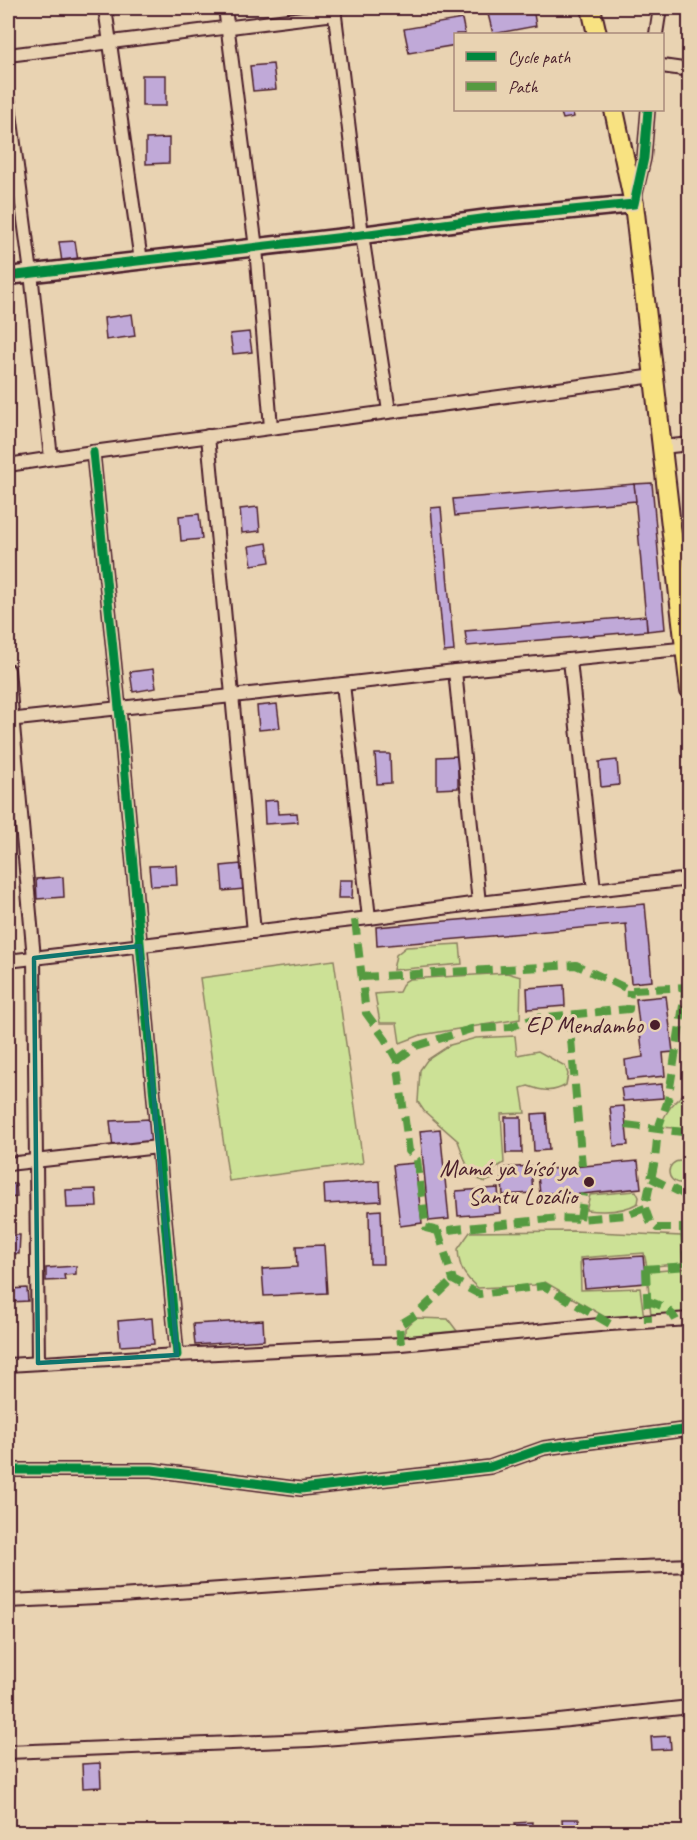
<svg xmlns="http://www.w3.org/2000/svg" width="697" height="1840" font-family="Caveat,sans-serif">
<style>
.green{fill:#cce196;stroke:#8b8060;stroke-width:1.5}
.building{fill:#c0a9d8;stroke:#4a1f2b;stroke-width:1.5}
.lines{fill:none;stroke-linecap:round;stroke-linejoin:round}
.street-casing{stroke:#4a1f2b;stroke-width:16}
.secondary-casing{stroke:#4a1f2b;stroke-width:21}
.primary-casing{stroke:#4a1f2b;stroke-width:22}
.street{stroke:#e9d3b2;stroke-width:12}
.secondary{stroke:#e9d3b2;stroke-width:16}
.primary{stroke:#f8e281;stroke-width:18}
.quiet{stroke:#559a41;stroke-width:8;stroke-dasharray:15 8;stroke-linecap:butt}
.cycleway-casing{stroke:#e9d3b2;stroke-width:13}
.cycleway{stroke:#00873e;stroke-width:9}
.marked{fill:none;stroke:#0f766e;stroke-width:4.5;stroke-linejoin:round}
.poi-dot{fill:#4a1f2b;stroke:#e9d3b2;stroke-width:2}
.labels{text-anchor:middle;stroke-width:6;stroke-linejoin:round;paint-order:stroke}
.poi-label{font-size:24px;fill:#4a1f2b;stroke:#e9d3b2;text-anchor:end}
</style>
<rect width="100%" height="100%" fill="#e9d3b2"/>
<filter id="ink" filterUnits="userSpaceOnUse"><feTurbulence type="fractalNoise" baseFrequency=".0167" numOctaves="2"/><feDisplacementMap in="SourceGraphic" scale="12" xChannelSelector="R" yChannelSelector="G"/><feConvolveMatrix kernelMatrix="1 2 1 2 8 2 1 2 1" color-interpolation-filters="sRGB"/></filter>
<g filter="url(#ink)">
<g class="green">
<path d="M460 944 462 964 393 970 396 955 406 947Z"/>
<path d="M334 960 363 1163 229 1181 200 978Z"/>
<path d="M507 973 521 977 520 1019 421 1035 400 1043 397 1023H380L375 994 399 992 404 982 409 979Z"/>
<path d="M515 1036 517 1055 538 1051 565 1066 568 1074 566 1085C553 1093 542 1091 528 1086L521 1088 525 1113 501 1114 504 1163 494 1169 495 1178 485 1182 476 1178 469 1171 458 1141 424 1111 418 1102 420 1070 427 1060 450 1045 476 1038Z"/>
<path d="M689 1091V1129L660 1127C666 1111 674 1100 689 1091Z"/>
<circle cx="680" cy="1172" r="11"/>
<path d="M636 1191 639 1197 638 1203C623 1212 603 1212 586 1210L590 1195Z"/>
<path d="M574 1231 681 1236 683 1263 647 1267 644 1253 580 1258 581 1290 640 1288 644 1318 612 1321 545 1282 534 1285 478 1288C464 1276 459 1268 458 1249L470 1232Z"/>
<path d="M689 1268V1313L651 1316 647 1272Z"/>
<path d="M416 1318 448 1319 457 1331 405 1336V1328Z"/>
</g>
<g class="building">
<path d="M519 8H533L536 26 493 34 488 14Z"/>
<path d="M462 19 465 34H456V45L409 53 404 29Z"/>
<path d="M273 64 276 89 253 91 250 66Z"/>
<rect x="142" y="75" width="24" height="31"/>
<path d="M560 110H572L574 117 563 119Z"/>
<path d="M169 138V163L146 164V139Z"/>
<path d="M75 241 78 261 62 262 59 242Z"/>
<path d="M132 314 135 336 106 340 104 318Z"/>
<path d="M249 332 252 352 233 354 230 334Z"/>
<path d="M652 483 665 629 647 631 634 484Z"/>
<path d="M634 484 636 501 455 516 453 499Z"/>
<path d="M258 507 260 531 242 533 240 509Z"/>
<path d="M441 507 454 651 444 652 431 508Z"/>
<path d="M199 514 202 539 181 541 179 516Z"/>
<path d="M267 543 270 562 252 565 249 546Z"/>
<path d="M646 616 647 631 467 646 465 631Z"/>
<path d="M153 669 156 688 133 692 130 672Z"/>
<path d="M277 704 280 728 259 730 257 706Z"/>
<path d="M375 754H390L391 783 377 784Z"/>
<path d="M458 756V788L437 789V757Z"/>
<path d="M617 760 619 785 601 787 599 762Z"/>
<path d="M277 800 278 814 297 813 298 822 265 824 264 801Z"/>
<path d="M241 864 244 889 223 891 221 866Z"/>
<path d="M176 865 177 885 151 886 149 866Z"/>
<path d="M63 877 64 897 37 899 36 879Z"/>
<path d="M339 880H353L352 898H338Z"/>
<path d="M645 904 652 981 631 983 626 924 377 946 376 927Z"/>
<path d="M564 985 565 1006 528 1009 527 988Z"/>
<path d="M666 996 673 1052 663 1053 665 1076 627 1080 625 1060 643 1057 636 999Z"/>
<path d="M662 1084 663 1098 623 1101 621 1088Z"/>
<path d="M624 1106 628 1145 614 1146 610 1107Z"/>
<path d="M546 1113 549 1150 534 1151 532 1114Z"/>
<path d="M505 1117H521L522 1153H506Z"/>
<path d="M150 1119 152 1146 113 1149 110 1121Z"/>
<path d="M440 1129 449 1219 429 1221 420 1131Z"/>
<path d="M638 1161 641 1188 552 1197V1193L540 1194 538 1175 551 1173V1169Z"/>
<path d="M415 1163 422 1223 400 1226 393 1165Z"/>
<path d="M531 1166 533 1193 503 1195 501 1168Z"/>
<path d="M380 1181 381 1201 325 1204 324 1185Z"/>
<path d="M8 1184H16L17 1197 8 1198Z"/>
<path d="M498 1188 500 1213 458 1216 456 1191Z"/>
<path d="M96 1189 97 1207 67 1208 66 1190Z"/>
<path d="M381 1210 383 1264H370L369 1211Z"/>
<path d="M8 1235H20L19 1254 8 1253Z"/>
<path d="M324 1245 327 1293 264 1296 262 1269 297 1267 296 1246Z"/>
<path d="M643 1256 646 1283 585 1288 582 1260Z"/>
<path d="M76 1266V1274L64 1275 65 1280 46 1281V1268Z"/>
<path d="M27 1288 28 1301 10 1302V1289Z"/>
<path d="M152 1318 154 1344 120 1346 118 1321Z"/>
<path d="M263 1320 264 1340 195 1345 193 1324Z"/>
<path d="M670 1736 671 1749 652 1750 651 1737Z"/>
<path d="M100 1763 101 1787 83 1788 82 1764Z"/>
<path d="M562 1819H579L580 1832H563Z"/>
<path d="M532 1822V1832H516L515 1823Z"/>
</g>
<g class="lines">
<g class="street-casing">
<g id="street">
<path d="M105 8 141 261"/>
<path d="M225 8 256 248 271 427"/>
<path d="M334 8 362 235 389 411"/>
<path d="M656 34 660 8"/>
<path d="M8 55 335 14"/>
<path d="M662 66 690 70"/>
<path d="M8 98 31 273 51 458"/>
<path d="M635 197 644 158 648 110"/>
<path d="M208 436 254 932"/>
<path d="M662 447 690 444"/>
<path d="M93 452 119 708 177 1355"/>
<path d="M8 465 93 452 654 376"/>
<path d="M570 660 594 890"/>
<path d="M8 670 34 958 38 1363"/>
<path d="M455 671 479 903"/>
<path d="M343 684 369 918"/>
<path d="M8 720 343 684 455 671 690 648"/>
<path d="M8 961 369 918 479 903 690 879"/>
<path d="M8 1164 158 1147"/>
<path d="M8 1365 177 1355 401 1344 610 1324 690 1319"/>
<path d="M8 1470H152L301 1489 490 1467 544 1448 690 1429"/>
<path d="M8 1601 120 1596 377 1578 690 1565"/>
<path d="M8 1752 310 1740 550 1722 690 1707"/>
</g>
</g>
<g class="secondary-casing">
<path id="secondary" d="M8 276 362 235 489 218 634 204"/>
</g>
<g class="primary-casing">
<g id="primary">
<path d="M591 8 597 34"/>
<path d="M614 110 634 204 690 691"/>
</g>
</g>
<use href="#street" class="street"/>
<use href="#secondary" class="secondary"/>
<use href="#primary" class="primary"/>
<g class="quiet">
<path d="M355 920 366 1013 385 1039 397 1060 409 1151 417 1160 426 1228 438 1231 559 1218 580 1219 626 1215 645 1208 655 1160 658 1129 668 1100 686 987"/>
<path d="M362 977 576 965 630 990 690 987"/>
<path d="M569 1016 582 1166"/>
<path d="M397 1060 416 1046 471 1029 510 1027 536 1018 629 1009 630 990"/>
<path d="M626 1125 690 1133"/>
<path d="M651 1178 683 1194 690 1208"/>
<path d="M645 1208 650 1222 657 1228H690"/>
<path d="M580 1219 584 1194"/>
<path d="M684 1228 687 1266"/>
<path d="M438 1231 453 1280 479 1294 544 1286 610 1324"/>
<path d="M644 1269 690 1266"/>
<path d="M646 1269 648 1322"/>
<path d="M647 1301C658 1304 670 1308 676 1320"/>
<path d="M401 1344 399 1325 417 1314 453 1280"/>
</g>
<g class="cycleway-casing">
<g id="cycleway">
<path d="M8 276 362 235 489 218 634 204 644 158 648 110"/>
<path d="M93 452 119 708 177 1355"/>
<path d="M8 1470H152L301 1489 490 1467 544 1448 690 1429"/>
</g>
</g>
<use href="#cycleway" class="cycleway"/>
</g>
</g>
<path class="marked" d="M140 946 177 1355 38 1363 34 958Z"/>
<g class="poi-dot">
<circle cx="655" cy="1025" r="6"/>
<circle cx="589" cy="1182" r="6"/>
</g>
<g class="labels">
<g class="poi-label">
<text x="643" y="1033">EP Mendambo</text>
<text x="577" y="1176">Mamá ya bísó ya<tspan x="577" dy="28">Santu Lozálio</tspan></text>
</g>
</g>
<rect width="697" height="1840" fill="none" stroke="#e9d3b2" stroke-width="30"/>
<rect x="15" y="15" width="667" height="1810" fill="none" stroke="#4a1f2b" stroke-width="2" filter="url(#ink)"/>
<rect x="454" y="33" width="210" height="78" fill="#e9d3b2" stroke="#a98b7c" stroke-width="1.5"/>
<rect x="466" y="52" width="30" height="9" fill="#00873e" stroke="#a98b7c" stroke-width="1.5"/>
<text x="508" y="63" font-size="18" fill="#4a1f2b">Cycle path</text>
<rect x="466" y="82" width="30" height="9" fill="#559a41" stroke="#a98b7c" stroke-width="1.5"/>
<text x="508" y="93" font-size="18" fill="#4a1f2b">Path</text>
</svg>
